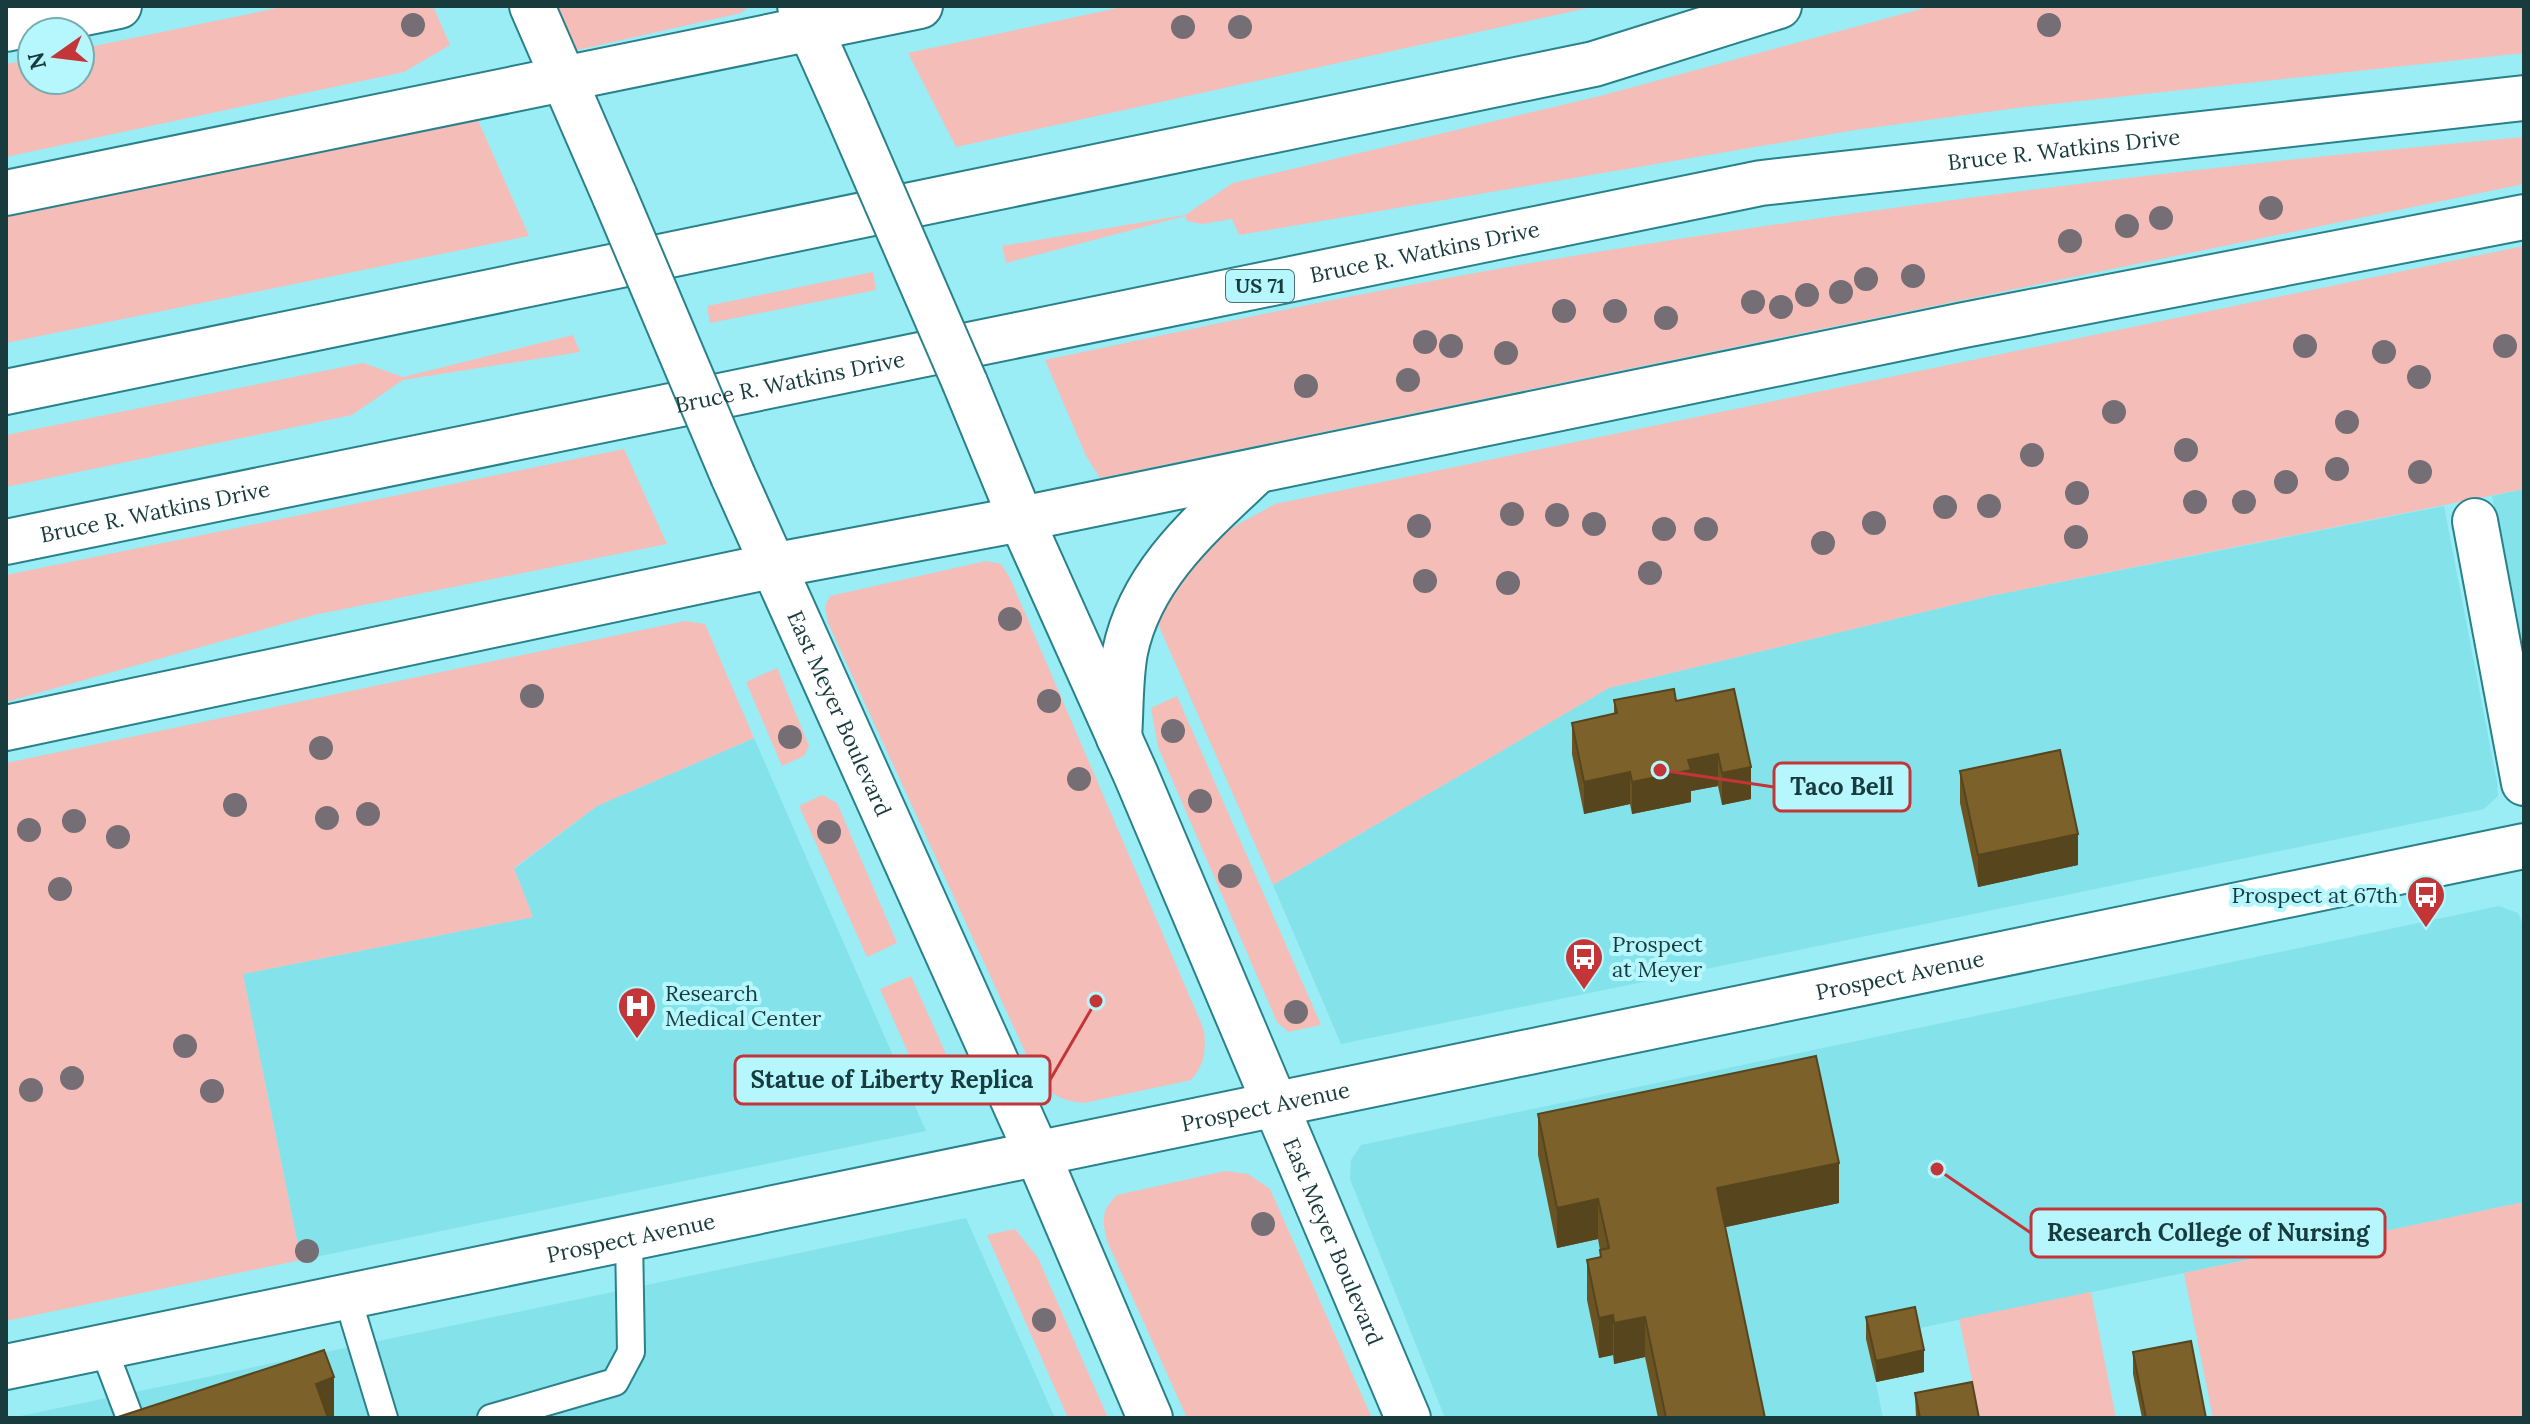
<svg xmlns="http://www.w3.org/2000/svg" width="2530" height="1424" font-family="Lora,serif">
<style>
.built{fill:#84e2eb}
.green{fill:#f5bdb8}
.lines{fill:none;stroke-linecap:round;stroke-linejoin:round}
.lane-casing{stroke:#2a818a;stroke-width:30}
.street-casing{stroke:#2a818a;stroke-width:48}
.secondary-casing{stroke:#2a818a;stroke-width:48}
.highway-casing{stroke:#2a818a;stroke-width:48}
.lane{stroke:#fff;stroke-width:26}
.street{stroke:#fff;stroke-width:44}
.secondary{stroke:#fff;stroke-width:44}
.highway{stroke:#fff;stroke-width:44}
.secondary-bridge-casing{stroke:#2a818a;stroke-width:48;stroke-linecap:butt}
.secondary-bridge{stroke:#fff;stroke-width:44}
.tree{fill:#756e75}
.wall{fill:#6b5424}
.shaded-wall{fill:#57451d}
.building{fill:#7c622a;stroke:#57451d;stroke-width:2}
.labels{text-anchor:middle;stroke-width:8;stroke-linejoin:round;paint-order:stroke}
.shield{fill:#b6f7fe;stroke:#477378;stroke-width:2}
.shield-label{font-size:20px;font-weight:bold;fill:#183b3e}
.street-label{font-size:22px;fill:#183b3e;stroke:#b6f7fe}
.poi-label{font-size:22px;fill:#183b3e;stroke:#b6f7fe;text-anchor:start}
.leader{fill:none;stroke:#c43538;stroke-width:3}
.callout-dot{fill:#c43538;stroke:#b6f7fe;stroke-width:3}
.callout{fill:#b6f7fe;stroke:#c43538;stroke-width:3}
.callout-label{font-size:24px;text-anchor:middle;font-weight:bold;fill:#183b3e}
</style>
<rect width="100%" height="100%" fill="#9aedf5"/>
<g class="built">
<path d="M2524 489V662L2492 496Z"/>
<path d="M2444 506 2497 782 2498 796 2484 809 1341 1044 1273 885 1609 688 1990 596Z"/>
<path d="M754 738 926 1131 301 1260 243 974 533 917 514 869 597 806Z"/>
<path d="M2499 906 2518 913 2524 927V1202L1867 1339 1883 1418H1445L1350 1179 1351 1160 1361 1145Z"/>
<path d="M966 1218 1055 1418H11Z"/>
</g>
<g class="green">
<path d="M287 6H433L450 45 404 72 6 157V64L32 59V80H80V49Z"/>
<path d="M554 6H749L741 13 573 51Z"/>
<path d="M1127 6H1597L956 147 908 53Z"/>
<path d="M1932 6H2524V53L2024 107 1855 130 1239 235 1232 219 1202 224 1187 221 1185 216 1006 263 1002 246 1185 215 1233 183 1600 96Z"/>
<path d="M477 118 529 236 6 343V216Z"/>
<path d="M2524 137V184L1100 478 1086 456 1045 360C1204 326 1364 292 1525 264 1856 208 2190 167 2524 137Z"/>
<path d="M2524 246V489L1990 596 1609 688 1273 885 1158 624 1165 599 1217 536 1275 504Z"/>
<path d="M873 272 876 290 710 323 707 306Z"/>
<path d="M573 335 580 352 403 380 352 415 6 487V435L363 363 403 377Z"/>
<path d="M624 449 667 544 314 615 6 702V575Z"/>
<path d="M986 561 1001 564 1010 578 1204 1030C1206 1051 1205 1064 1191 1080L1084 1103C1063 1101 1052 1096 1038 1080L828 623 825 606 830 596Z"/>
<path d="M685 621 705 624 754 738 597 806 514 868 533 917 243 974 301 1260 6 1321V763Z"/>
<path d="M777 668 809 746 804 756 782 766 746 682Z"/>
<path d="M1177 696 1321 1025 1288 1032 1277 1022 1158 747 1151 708Z"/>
<path d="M822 795 837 803 897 943 867 957 799 806Z"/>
<path d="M911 976 958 1081 959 1099 931 1105 880 989Z"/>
<path d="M1225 1171 1248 1174 1270 1189 1372 1418H1187L1107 1241C1102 1220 1101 1210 1117 1195Z"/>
<path d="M2524 1202V1418H2213L2184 1273Z"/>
<path d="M1015 1229 1038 1258 1108 1418H1068L987 1235Z"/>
<path d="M2091 1292 2116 1418H1980L1959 1319Z"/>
</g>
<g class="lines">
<g class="lane-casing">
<g id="lane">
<path d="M347 1296 384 1418"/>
<path d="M103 1347 130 1418"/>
<path d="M491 1418 615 1382 631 1352 629 1238"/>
</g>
</g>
<g class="street-casing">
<g id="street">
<path d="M6 29 119 6"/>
<path d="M2475 521 2524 783"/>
</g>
</g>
<g class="secondary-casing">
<g id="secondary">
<path d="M532 6 615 197"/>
<path d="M800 6 847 111"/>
<path id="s1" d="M965 383 1021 519 1136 775 1408 1418"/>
<path id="s2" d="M733 476 1037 1153 1150 1418"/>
<path id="s3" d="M6 1367 2524 846"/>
</g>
</g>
<g class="highway-casing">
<g id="highway">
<path d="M6 193 920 6"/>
<path d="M6 392 1594 64 1779 6"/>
<path id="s4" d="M6 542 1761 183 2524 98"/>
<path d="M6 728 771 566 1021 519 1964 325 2524 217"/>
<path d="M1119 738C1121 710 1120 679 1125 652 1141 574 1202 523 1257 471"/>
</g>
</g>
<use href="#lane" class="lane"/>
<use href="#street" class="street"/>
<use href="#secondary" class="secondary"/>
<use href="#highway" class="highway"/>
<g class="secondary-bridge-casing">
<g id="secondary-bridge">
<path d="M847 111 965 383"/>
<path d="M615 197 733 476"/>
</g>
</g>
<use href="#secondary-bridge" class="secondary-bridge"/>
</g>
<g class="tree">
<circle cx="413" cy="25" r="12"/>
<circle cx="2049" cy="25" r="12"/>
<circle cx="1183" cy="27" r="12"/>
<circle cx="1240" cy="27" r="12"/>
<circle cx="2271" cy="208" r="12"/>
<circle cx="2161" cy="218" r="12"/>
<circle cx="2127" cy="226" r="12"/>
<circle cx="2070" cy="241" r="12"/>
<circle cx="1913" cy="276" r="12"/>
<circle cx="1866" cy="279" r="12"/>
<circle cx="1841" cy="292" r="12"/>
<circle cx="1807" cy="295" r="12"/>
<circle cx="1753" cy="302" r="12"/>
<circle cx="1781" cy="307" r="12"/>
<circle cx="1564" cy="311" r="12"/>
<circle cx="1615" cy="311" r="12"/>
<circle cx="1666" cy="318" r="12"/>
<circle cx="1425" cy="342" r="12"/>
<circle cx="1451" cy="346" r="12"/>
<circle cx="2305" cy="346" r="12"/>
<circle cx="2505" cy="346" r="12"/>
<circle cx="2384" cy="352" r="12"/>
<circle cx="1506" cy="353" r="12"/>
<circle cx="2419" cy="377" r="12"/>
<circle cx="1408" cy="380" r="12"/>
<circle cx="1306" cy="386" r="12"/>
<circle cx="2114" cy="412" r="12"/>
<circle cx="2347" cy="422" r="12"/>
<circle cx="2186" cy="450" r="12"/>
<circle cx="2032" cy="455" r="12"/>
<circle cx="2337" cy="469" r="12"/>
<circle cx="2420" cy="472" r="12"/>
<circle cx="2286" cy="482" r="12"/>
<circle cx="2077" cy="493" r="12"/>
<circle cx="2195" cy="502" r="12"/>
<circle cx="2244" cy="502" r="12"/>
<circle cx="1989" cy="506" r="12"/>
<circle cx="1945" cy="507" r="12"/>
<circle cx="1512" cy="514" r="12"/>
<circle cx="1557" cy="515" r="12"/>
<circle cx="1874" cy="523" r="12"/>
<circle cx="1594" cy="524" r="12"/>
<circle cx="1419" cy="526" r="12"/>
<circle cx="1664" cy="529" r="12"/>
<circle cx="1706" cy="529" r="12"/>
<circle cx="2076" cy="537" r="12"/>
<circle cx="1823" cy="543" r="12"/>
<circle cx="1650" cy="573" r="12"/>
<circle cx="1425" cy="581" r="12"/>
<circle cx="1508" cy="583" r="12"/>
<circle cx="1010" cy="619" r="12"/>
<circle cx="532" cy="696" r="12"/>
<circle cx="1049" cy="701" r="12"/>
<circle cx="1173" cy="731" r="12"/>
<circle cx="790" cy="737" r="12"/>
<circle cx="321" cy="748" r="12"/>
<circle cx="1079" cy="779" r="12"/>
<circle cx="1200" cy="801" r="12"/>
<circle cx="235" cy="805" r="12"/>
<circle cx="368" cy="814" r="12"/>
<circle cx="327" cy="818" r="12"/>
<circle cx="74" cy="821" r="12"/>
<circle cx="29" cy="830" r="12"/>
<circle cx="829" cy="832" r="12"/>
<circle cx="118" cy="837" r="12"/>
<circle cx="1230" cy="876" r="12"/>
<circle cx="60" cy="889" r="12"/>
<circle cx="1296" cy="1012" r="12"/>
<circle cx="185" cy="1046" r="12"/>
<circle cx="72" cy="1078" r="12"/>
<circle cx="31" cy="1090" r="12"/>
<circle cx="212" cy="1091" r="12"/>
<circle cx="845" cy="1093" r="12"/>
<circle cx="1263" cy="1224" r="12"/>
<circle cx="307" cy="1251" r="12"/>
<circle cx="1044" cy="1320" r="12"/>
</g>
<g class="wall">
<path d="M1614 700 1676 701 1751 799 1722 805 1718 786 1691 791V802L1632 814 1630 804 1584 814 1572 754V723L1614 714Z"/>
<path d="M1960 771 2078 865 1978 887 1960 803Z"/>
<path d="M1538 1114 1839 1203 1725 1227 1765 1418H1658L1645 1357 1614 1364 1613 1355 1599 1358 1587 1300V1260L1600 1257V1250L1598 1239 1557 1248 1538 1155Z"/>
<path d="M1866 1317 1924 1372 1876 1382 1866 1339Z"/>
<path d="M2133 1352 2206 1418H2142L2133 1374Z"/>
<path d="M1915 1393 1979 1418H1916Z"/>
</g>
<g class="shaded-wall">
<path d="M1718 754V786L1691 791V802L1632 814V782L1688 760Z"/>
<path d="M1751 767V799L1722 805V773Z"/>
<path d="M1630 772V804L1584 814V782Z"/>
<path d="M2078 834V865L1978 887V855Z"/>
<path d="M1839 1163V1203L1717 1229V1188Z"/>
<path d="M1598 1199V1239L1557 1248V1208Z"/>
<path d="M1613 1315V1355L1599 1358V1318Z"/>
<path d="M1645 1317V1357L1614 1364V1323Z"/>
<path d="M1924 1350V1372L1876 1382V1361Z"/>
<path d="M334 1377V1417L316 1418V1384Z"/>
</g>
<g class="building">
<path d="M1674 689 1676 701 1734 689 1751 767 1722 773 1718 754 1688 760 1691 770 1632 782 1630 772 1584 782 1572 723 1617 713 1614 700Z"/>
<path d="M2060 750 2078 834 1978 855 1960 771Z"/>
<path d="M1816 1056 1839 1163 1717 1188 1765 1418H1666L1645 1317 1614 1323 1613 1315 1599 1318 1587 1260 1601 1257 1600 1250 1609 1248 1598 1199 1557 1208 1538 1114Z"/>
<path d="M1915 1307 1924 1350 1876 1361 1866 1317Z"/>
<path d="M2191 1341 2206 1418H2146L2133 1352Z"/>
<path d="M324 1350 334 1377 316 1384 328 1418H115Z"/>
<path d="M1972 1382 1979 1418H1920L1915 1393Z"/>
</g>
<defs>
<g id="bus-pin" transform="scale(2)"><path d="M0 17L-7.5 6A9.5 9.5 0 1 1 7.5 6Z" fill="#c43538" stroke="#b6f7fe"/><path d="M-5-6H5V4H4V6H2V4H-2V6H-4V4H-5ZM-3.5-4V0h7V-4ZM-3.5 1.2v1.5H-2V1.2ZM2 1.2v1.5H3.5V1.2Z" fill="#fff"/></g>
<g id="hospital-pin" transform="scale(2)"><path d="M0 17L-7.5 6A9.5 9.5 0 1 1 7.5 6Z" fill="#c43538" stroke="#b6f7fe"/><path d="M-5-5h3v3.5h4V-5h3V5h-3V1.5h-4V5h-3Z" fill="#fff"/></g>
</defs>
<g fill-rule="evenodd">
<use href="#bus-pin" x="2426" y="895"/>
<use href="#bus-pin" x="1584" y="957"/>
<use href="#hospital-pin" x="637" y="1006"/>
</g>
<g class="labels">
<rect class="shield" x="1226" y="270" width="68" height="32" rx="6"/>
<g class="shield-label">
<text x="1260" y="293">US 71</text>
</g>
<g class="street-label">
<text dy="8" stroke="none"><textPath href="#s4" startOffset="2096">Bruce R. Watkins Drive</textPath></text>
<text dy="8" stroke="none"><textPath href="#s4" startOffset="1448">Bruce R. Watkins Drive</textPath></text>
<text dy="8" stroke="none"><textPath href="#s4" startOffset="800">Bruce R. Watkins Drive</textPath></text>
<text dy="8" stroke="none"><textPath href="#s4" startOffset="152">Bruce R. Watkins Drive</textPath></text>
<text dy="8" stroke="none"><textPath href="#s2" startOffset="260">East Meyer Boulevard</textPath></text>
<text dy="8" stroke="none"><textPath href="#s3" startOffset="1934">Prospect Avenue</textPath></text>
<text dy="8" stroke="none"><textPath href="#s3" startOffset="1286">Prospect Avenue</textPath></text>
<text dy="8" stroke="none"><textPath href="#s3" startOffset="638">Prospect Avenue</textPath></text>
<text dy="8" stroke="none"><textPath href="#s1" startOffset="934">East Meyer Boulevard</textPath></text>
</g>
<g class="poi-label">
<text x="2398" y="903" text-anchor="end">Prospect at 67th</text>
<text x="1612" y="952">Prospect<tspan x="1612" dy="25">at Meyer</tspan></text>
<text x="665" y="1001">Research<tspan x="665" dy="25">Medical Center</tspan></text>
</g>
</g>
<path class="leader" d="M1660 770L1774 787M1096 1001L1050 1080M1937 1169L2031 1233"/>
<g class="callout-dot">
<circle cx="1660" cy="770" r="8"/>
<circle cx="1096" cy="1001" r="8"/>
<circle cx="1937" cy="1169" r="8"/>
</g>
<g class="callout">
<rect x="1774" y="763" width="136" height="48" rx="8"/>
<rect x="735" y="1056" width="315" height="48" rx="8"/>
<rect x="2031" y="1209" width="354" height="48" rx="8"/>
</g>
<g class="callout-label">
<text x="1842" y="795">Taco Bell</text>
<text x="892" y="1088">Statue of Liberty Replica</text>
<text x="2208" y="1241">Research College of Nursing</text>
</g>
<rect width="2530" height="1424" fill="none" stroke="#183b3e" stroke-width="16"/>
<g transform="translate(56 56) rotate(256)"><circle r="38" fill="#b6f7fe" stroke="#77acb1" stroke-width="2"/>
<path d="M0-6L14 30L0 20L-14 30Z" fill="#c43538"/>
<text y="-12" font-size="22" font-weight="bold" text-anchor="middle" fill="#183b3e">N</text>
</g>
</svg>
